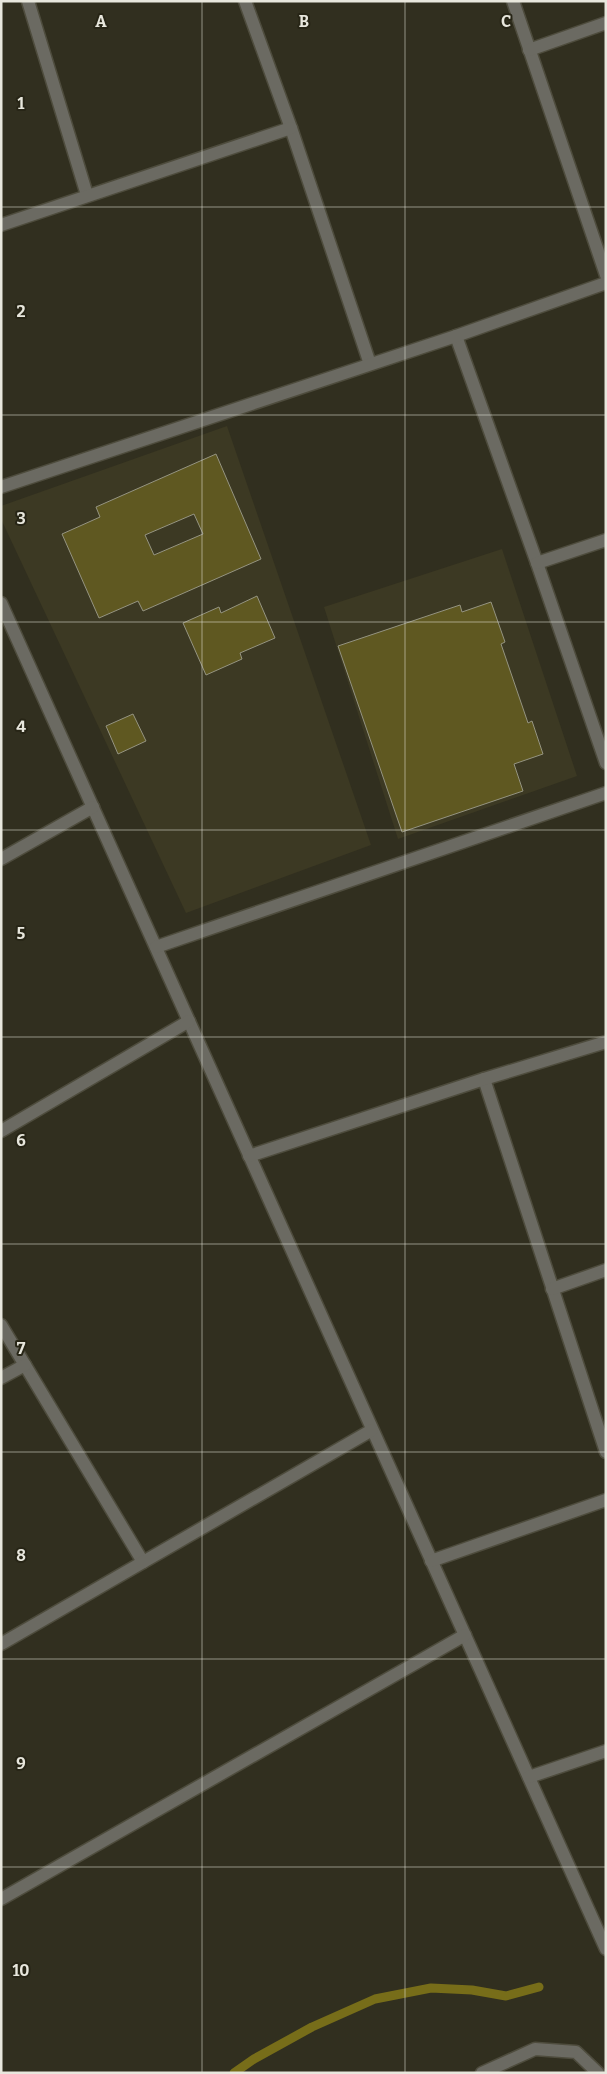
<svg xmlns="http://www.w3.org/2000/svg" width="607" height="2074" font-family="Bitter,serif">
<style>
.built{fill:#3c3923}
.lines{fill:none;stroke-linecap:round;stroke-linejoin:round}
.stream{stroke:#776d19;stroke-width:9}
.building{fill:#5f5821;stroke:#959481;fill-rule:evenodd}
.minor-casing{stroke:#4e4c3d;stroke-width:15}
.minor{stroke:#6b6a62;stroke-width:12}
.grid{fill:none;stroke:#e8e7dd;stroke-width:1;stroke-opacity:0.55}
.grid-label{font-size:16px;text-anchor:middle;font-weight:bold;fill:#e8e7dd;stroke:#272516;stroke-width:4;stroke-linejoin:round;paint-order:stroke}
</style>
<rect width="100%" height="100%" fill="#312f1f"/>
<g class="built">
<path d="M227 426 371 845 186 913 1 519V506Z"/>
<path d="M502 549 577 776 398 839 324 607Z"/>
</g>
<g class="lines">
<path class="stream" d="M234 2073 254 2059 312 2027 375 1999 431 1988 472 1990 506 1996 539 1987"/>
</g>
<g class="building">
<path d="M216 454 261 559 143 611 138 601 99 618 62 534 100 517 96 507ZM194 514 203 534 154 555 145 535Z"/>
<path d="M257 596 275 638 240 653 242 659 206 675 183 623 219 607 221 613Z"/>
<path d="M491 602 505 642 501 644 528 723 532 721 543 754 514 764 523 791 402 832 338 646 460 605 462 612Z"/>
<path d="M133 714 146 741 118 754 106 726Z"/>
</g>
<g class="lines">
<g class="minor-casing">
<g id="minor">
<path d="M28 1 87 195"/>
<path d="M245 1 291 128 370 364"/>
<path d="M513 1 606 275"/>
<path d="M529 50 606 23"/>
<path d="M1 225 291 128"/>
<path d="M456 336 537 563 606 763"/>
<path d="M1 487 456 336 606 283"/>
<path d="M537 563 606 540"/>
<path d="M1 603 606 1949"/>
<path d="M1 859 93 807"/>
<path d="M156 947 606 793"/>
<path d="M484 1079 606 1452"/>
<path d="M1 1131 189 1021"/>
<path d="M249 1156 484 1079 606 1042"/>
<path d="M552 1289 606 1270"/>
<path d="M1 1325 143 1562"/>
<path d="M1 1378 25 1365"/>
<path d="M431 1561 606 1500"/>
<path d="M1 1644 372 1430"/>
<path d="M529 1777 606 1751"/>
<path d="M1 1899 465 1635"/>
<path d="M482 2073 535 2049 576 2052 598 2073"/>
</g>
</g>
<use href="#minor" class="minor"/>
</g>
<path class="grid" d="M202 1V2073M405 1V2073M1 207H606M1 415H606M1 622H606M1 830H606M1 1037H606M1 1244H606M1 1452H606M1 1659H606M1 1867H606"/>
<g class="grid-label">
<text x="101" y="27">A</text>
<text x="304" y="27">B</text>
<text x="506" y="27">C</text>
<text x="21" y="109">1</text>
<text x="21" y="317">2</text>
<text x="21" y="524">3</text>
<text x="21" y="732">4</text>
<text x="21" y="939">5</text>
<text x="21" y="1146">6</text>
<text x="21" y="1354">7</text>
<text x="21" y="1561">8</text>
<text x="21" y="1769">9</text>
<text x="21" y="1976">10</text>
</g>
<rect width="607" height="2074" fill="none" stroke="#e8e7dd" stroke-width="5"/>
</svg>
